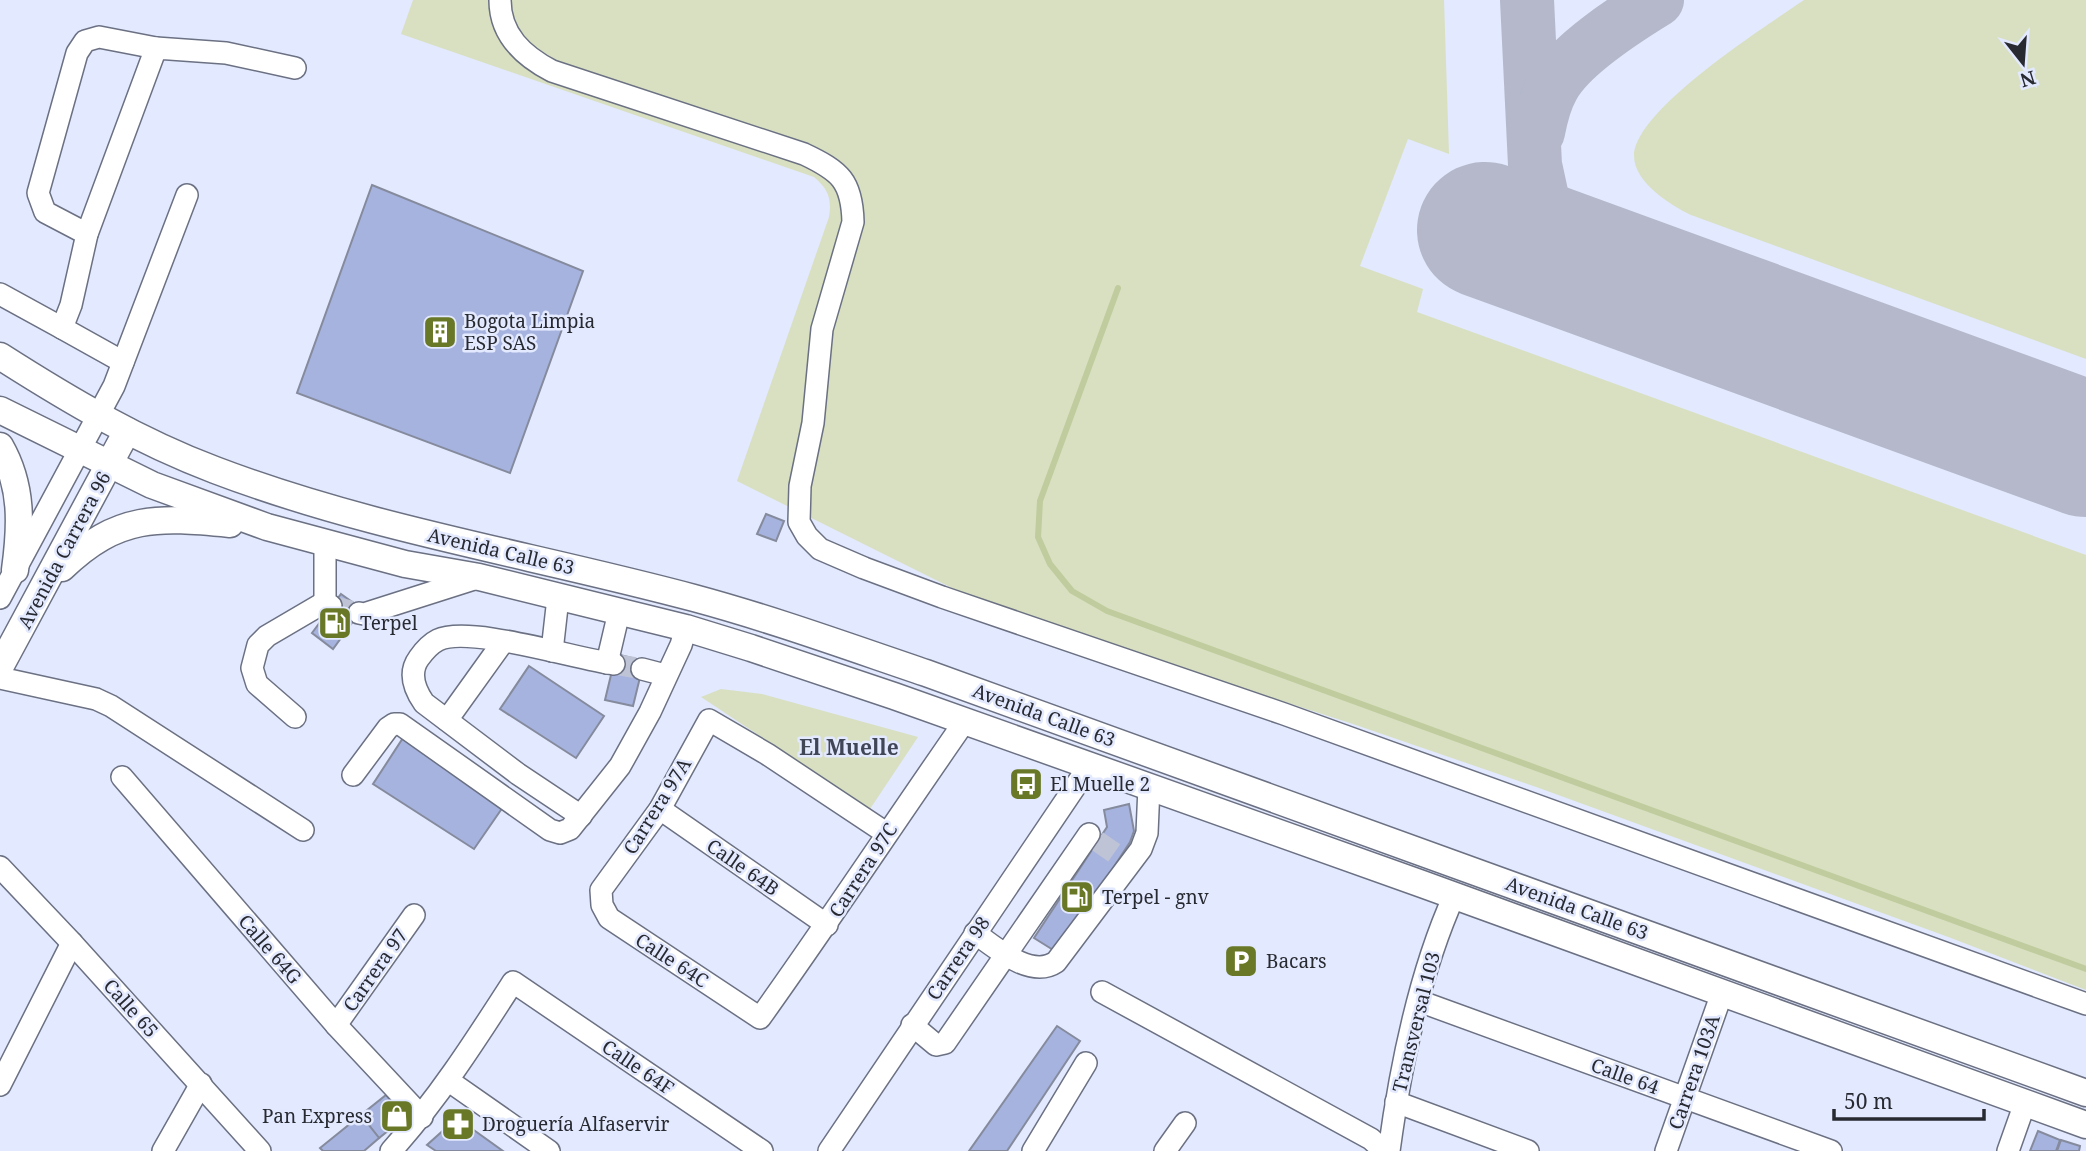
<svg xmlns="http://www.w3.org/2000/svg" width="2086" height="1151" font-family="'Noto Serif',serif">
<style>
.green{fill:#d8e0c1}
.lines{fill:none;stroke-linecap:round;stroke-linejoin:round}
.stream{stroke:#c0cc9d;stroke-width:6}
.taxiway{stroke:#b4b8ca;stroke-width:54}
.runway{stroke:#b4b8ca;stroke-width:136}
.building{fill:#a6b3df;stroke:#858b9d;stroke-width:2}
.minor-tunnel{stroke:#bec3d5;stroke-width:21;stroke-dasharray:21 10;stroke-linecap:butt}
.minor-casing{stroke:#6b7183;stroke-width:24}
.major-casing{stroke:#6b7183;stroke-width:29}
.minor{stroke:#fff;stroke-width:21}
.major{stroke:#fff;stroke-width:26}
.labels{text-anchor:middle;stroke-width:5;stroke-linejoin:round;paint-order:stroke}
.poi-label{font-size:19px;fill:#282a32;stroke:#e3e9fe;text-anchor:start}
.street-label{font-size:19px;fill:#282a32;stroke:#e3e9fe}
.neighbourhood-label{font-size:21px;font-weight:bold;fill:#404656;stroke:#e3e9fe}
</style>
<rect width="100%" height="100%" fill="#e3e9fe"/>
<g class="green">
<path d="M413 0H1444L1449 154 1408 139 1360 266 1423 289 1417 312 2086 555V990L1951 938 1539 788 1353 724 1065 631 966 595 737 481 829 217C832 198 828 189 814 177L401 34Z"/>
<path d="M1804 0H2086V359L1691 215C1670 205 1634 182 1634 156 1634 110 1766 26 1804 0Z"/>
<path d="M721 689 762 694 918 737 870 809 701 697Z"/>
</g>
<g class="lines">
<path class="stream" d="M1118 288 1040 501 1038 537 1050 564 1072 591 1107 611 2086 969"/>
<g class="taxiway">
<path d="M1527 0 1535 165 1543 202 1565 247 1581 261 1621 280"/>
<path d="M1538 132C1541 116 1545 100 1553 86 1571 54 1626 19 1657 0"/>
</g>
<path class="runway" d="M1485 230 2086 449"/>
</g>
<g class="building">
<path d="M372 185 583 271 510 473 297 393Z"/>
<path d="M766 514 784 521 776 541 757 534Z"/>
<path d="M341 594 362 609 333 649 312 633Z"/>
<path d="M616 654 644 661 633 706 605 700Z"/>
<path d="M529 666 604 716 576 758 500 709Z"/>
<path d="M403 738 505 804 474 849 373 784Z"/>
<path d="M1129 804 1134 831 1130 842 1058 953 1034 938 1107 827 1104 810Z"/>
<path d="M1057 1026 1080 1041 1007 1151H969Z"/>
<path d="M386 1095 404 1118 379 1138 361 1115Z"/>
<path d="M361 1115 379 1138 364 1151H323L320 1148Z"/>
<path d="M457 1118 503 1151H436L427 1145Z"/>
<path d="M2038 1131 2060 1140 2056 1151H2030Z"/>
<path d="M2061 1140 2080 1146 2079 1151H2057Z"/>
</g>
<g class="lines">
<g class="minor-tunnel">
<path d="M331 606 359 613"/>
<path d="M614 664 642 669"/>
<path d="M1097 841 1120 857"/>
</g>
<g class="minor-casing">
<g id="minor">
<path d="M500 0C500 35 523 56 552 71L804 154C840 171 852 181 853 222L822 329 813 423 800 486 799 522 807 536 820 549 864 568 942 597 1284 714 2086 1004"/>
<path d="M87 234 45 212 38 193 77 53 85 41 99 37 156 48"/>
<path d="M0 294 62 328"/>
<path d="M123 362 62 328 71 305 87 234 156 48 226 53 295 68"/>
<path d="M325 543V602L331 606"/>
<path d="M0 598 114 386 187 195"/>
<path d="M359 613 364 614 477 578"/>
<path d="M552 651 558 598"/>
<path d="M607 663 619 612"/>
<path d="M642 669 665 675"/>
<path d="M0 678 96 699 111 706 303 830"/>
<path d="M295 717 257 684 252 668 258 645 267 636 325 602"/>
<path d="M447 720 503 642"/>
<path d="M353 775 388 728 394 724H400L550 830 560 833 570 829 620 766 650 712 681 645 686 628"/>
<path d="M122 777 336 1025 422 1117"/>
<path d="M660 809 827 925"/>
<path d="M581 816 518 774 424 703C415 690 408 673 419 658 424 651 430 644 438 640 469 625 576 659 614 664"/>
<path d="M886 833 767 754 709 720 660 809 601 890 602 905 609 918 760 1018C830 920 896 820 965 721"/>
<path d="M0 867 72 943 260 1151"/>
<path d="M975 933C996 948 1031 979 1056 962L1141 849 1147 833 1149 787"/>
<path d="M1102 992 1371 1139 1384 1151"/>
<path d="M1419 1001 1831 1151"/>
<path d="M336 1025 414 915"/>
<path d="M912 1025 936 1045 945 1043 1089 834"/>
<path d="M449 1081 549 1151"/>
<path d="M0 1085 72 943"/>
<path d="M1396 1102 1528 1151"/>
<path d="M163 1151 201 1084"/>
<path d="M391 1151C438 1099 475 1041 513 982L762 1151"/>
<path d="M829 1151 1089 766"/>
<path d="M1033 1151 1086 1063"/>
<path d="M1165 1151 1185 1123"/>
<path d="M1389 1151C1400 1070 1420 971 1454 896"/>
<path d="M1666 1151 1722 993"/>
<path d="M2008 1151 2025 1103"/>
</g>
</g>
<g class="major-casing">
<g id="major">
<path d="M0 356C69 400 138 441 215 470 370 529 534 555 694 598 772 619 849 647 926 673L2086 1093"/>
<path d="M0 410 152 485 267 527 405 564 479 577 686 628 751 648 894 696 1422 884 2086 1125"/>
<path d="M0 446C23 486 21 526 15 570"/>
<path d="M62 568C118 514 158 517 230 524"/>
<path d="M0 667 127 431"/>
</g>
</g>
<use href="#minor" class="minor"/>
<use href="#major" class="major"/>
</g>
<defs>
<g id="building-square" transform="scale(1.75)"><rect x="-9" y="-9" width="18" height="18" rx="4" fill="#697826" stroke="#e3e9fe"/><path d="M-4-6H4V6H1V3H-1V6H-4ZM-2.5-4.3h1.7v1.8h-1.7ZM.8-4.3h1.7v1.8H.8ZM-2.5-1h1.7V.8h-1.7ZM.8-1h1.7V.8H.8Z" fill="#fff"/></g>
<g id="fuel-square" transform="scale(1.75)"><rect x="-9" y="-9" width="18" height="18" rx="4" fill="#697826" stroke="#e3e9fe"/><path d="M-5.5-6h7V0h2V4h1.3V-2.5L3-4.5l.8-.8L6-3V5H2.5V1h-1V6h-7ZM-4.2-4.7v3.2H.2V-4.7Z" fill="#fff"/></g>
<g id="bus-square" transform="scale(1.75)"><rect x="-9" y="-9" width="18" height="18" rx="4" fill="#697826" stroke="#e3e9fe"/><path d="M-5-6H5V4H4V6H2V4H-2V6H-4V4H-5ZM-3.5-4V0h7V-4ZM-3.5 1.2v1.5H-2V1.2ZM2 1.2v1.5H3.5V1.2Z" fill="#fff"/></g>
<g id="parking-square" transform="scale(1.75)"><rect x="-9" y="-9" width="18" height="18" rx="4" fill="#697826" stroke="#e3e9fe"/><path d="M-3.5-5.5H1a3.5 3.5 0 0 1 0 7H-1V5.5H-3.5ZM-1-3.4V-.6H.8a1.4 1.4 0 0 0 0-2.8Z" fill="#fff"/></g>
<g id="shop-square" transform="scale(1.75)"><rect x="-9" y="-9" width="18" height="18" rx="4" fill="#697826" stroke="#e3e9fe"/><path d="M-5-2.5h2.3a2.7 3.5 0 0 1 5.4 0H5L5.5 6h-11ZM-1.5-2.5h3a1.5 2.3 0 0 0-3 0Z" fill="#fff"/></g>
<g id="pharmacy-square" transform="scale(1.75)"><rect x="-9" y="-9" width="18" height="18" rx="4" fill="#697826" stroke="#e3e9fe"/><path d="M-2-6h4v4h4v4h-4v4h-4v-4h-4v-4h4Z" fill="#fff"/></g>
</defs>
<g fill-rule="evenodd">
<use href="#building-square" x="440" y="332"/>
<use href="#fuel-square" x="335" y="623"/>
<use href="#bus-square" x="1026" y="784"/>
<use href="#fuel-square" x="1077" y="897"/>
<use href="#parking-square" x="1241" y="961"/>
<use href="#shop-square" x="397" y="1116"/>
<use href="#pharmacy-square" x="458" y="1124"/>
</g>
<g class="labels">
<g class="poi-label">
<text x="464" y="328">Bogota Limpia<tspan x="464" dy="22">ESP SAS</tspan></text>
<text x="360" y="630">Terpel</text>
<text x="1050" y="791">El Muelle 2</text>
<text x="1102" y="904">Terpel - gnv</text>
<text x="1266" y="968">Bacars</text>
<text x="372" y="1123" text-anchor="end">Pan Express</text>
<text x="482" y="1131">Droguería Alfaservir</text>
</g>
<g class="street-label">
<text transform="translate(64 550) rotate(-62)" y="7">Avenida Carrera 96</text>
<text transform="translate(501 551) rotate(13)" y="7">Avenida Calle 63</text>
<text transform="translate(1044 715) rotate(20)" y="7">Avenida Calle 63</text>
<text transform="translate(657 806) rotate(-58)" y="7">Carrera 97A</text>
<text transform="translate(743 867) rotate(35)" y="7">Calle 64B</text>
<text transform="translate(863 870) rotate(-57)" y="7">Carrera 97C</text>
<text transform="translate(1577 908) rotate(20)" y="7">Avenida Calle 63</text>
<text transform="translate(270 949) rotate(49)" y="7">Calle 64G</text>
<text transform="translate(958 958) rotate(-56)" y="7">Carrera 98</text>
<text transform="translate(672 960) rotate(33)" y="7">Calle 64C</text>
<text transform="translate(375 970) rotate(-55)" y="7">Carrera 97</text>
<text transform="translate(131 1008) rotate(48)" y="7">Calle 65</text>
<text transform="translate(1416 1022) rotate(-76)" y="7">Transversal 103</text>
<text transform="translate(638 1067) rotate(34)" y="7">Calle 64F</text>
<text transform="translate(1694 1072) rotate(-71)" y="7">Carrera 103A</text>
<text transform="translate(1625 1076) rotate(20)" y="7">Calle 64</text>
</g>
<g class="neighbourhood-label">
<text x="849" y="755">El Muelle</text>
</g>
</g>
<g transform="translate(2023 63) rotate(163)" stroke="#e3e9fe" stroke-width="5" paint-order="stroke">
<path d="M0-5L12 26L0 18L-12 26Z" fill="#282a32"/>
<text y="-10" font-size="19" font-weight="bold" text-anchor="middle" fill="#282a32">N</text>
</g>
<path d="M1834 1109v10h150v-10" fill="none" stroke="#282a32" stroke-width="3.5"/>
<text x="1844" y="1109" font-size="21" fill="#282a32" stroke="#e3e9fe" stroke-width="5" paint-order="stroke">50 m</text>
</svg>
